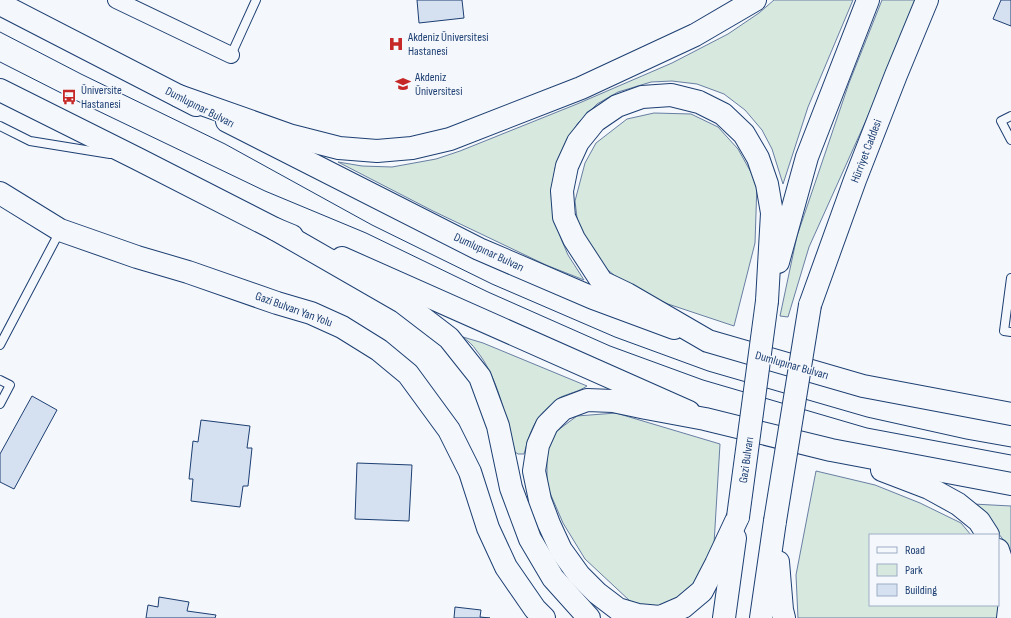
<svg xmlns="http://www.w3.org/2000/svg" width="1011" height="618" font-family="'Sofia Sans Condensed',sans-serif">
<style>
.green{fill:#d7e8df;stroke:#687fa3}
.building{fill:#d5e0f0;stroke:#1d3f73}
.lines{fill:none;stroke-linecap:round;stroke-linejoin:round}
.lane-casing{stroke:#1d3f73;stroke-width:10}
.street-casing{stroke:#1d3f73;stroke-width:18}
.secondary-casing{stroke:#1d3f73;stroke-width:24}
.primary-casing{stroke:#1d3f73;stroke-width:24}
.highway-casing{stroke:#1d3f73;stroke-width:24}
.lane{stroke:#f4f7fb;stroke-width:8}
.street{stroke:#f4f7fb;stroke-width:16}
.secondary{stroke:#f4f7fb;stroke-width:22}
.primary{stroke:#f4f7fb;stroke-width:22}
.highway{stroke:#f4f7fb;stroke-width:22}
.tram{stroke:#1d3f73;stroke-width:1}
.highway-bridge-casing{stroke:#1d3f73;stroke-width:24;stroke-linecap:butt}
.highway-bridge{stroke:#f4f7fb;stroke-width:22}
.labels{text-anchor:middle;stroke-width:3;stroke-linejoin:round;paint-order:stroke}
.poi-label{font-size:12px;fill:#1d3f73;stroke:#f4f7fb;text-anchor:start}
.street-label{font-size:12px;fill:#1d3f73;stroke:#f4f7fb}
</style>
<rect width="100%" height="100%" fill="#f4f7fb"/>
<g class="green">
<path d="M774 0H853L808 107 783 184 772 149 762 130 745 110 724 94 697 84 672 81 651 82 618 92 597 104 578 123 566 142 555 168 553 188 556 224 562 241 568 255 584 280 546 265 433 211 338 162 362 166 392 167 436 159 460 151 577 104 672 63 728 34 759 13Z"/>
<path d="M882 0H916L877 96 809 247 788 317 780 316 797 236 849 83Z"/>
<path d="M654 113 691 114 718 127 738 149 757 183 755 243 734 326 668 304 626 285 597 261 579 235 575 201 585 163 596 143 627 119Z"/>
<path d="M463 337 483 343 587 386C578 392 570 393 561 397 557 399 554 402 551 405 533 420 530 433 524 454H518L512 450C507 418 497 375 476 350 473 345 468 341 463 337Z"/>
<path d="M616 413 720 444 714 544 694 591 651 612 630 601 585 559 563 523 547 486V452L554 433 577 416Z"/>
<path d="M816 471 875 485 920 503 961 523 971 535H870V605H998V581L1000 618H798L796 575Z"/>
<path d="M973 504 1011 506V555L1005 542 995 529Z"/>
</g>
<g class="building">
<path d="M417 0H462L464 18 419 23Z"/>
<path d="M1001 0H1011V26L993 19Z"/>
<path d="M32 396 57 410 14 489 0 482V454Z"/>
<path d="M201 420 250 426 247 448H252L248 486H243L240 507 191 501 193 479H189L193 441 198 442Z"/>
<path d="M357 463 412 465 409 521 355 519Z"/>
<path d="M159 597 189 602 187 611 216 615 215 618H146L148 605 158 607Z"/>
<path d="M455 607 481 610 480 617 490 618H454Z"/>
</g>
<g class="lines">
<g class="lane-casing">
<g id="lane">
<path d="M231 55 256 0"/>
<path d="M1011 116 1001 121 1011 140"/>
<path d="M0 126 30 141 110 154"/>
<path d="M1011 278 1004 331 1011 332"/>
<path d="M0 345 60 231"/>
<path d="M0 380 10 385 0 404"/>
</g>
</g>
<g class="street-casing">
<path id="street" d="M116 0 231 55"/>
</g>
<g class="secondary-casing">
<path id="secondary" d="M0 193 60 230 137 257 188 272 277 303 311 313 342 327 379 350 408 374 449 430 470 472 488 528 506 567 535 609 544 618"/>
</g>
<g class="primary-casing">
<g id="primary">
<path d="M0 4 196 105"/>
<path d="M0 90 138 159 275 229 292 236"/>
<path d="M227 121 479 249 593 298 674 328"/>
<path d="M342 258 689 412"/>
</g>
</g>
<g class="highway-casing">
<g id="highway">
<path d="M179 96 292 136 339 148 377 151 412 148 450 139 581 88 695 35 755 0"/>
<path d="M275 229 402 302 449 338 480 377 498 426 511 488 530 539 553 578 589 618"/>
<path d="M778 262 807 157 868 0"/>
<path d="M767 301 772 213 767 184 758 158 744 134 723 114 699 102 671 95 642 97 617 106 595 121 578 142 567 166 562 191 564 217 574 239 602 282 627 294 708 341 863 386 1011 414"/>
<path d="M810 305 855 180 896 75 927 0"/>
<path d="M882 470 929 488 958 504 979 521 988 535"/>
<path d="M738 517 716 564 702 591 683 607 660 617 638 615 618 609 597 593 579 575 561 550 549 524 540 500 534 471 538 445 547 425 563 409 587 400 613 401 646 408 705 419 831 450 1011 484"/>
<path d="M998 550 1007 578 1010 601 1008 618"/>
<path d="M778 562 782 610 784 618"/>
<path d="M724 618 735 538"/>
<path d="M761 618 775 521"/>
</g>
</g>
<use href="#lane" class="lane"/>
<use href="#street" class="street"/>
<use href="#secondary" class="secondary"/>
<use href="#primary" class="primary"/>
<use href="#highway" class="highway"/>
<g class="tram">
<path d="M0 32 81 74 225 144 372 225 492 284 615 337 708 371 867 417 966 439 1011 447"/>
<path d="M0 62 69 97 265 191 366 233 488 292 610 346 703 380 867 428 1011 455"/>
</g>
<g class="highway-bridge-casing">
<g id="highway-bridge">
<path d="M738 517 767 301"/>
<path d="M775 521 810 305"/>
</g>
</g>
<use href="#highway-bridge" class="highway-bridge"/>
</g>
<defs>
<g id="hospital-bare" transform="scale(1.2)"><path d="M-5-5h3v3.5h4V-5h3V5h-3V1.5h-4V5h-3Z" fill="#c62828" stroke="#f4f7fb" stroke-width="2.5" paint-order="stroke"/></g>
<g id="university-bare" transform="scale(1.2)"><path d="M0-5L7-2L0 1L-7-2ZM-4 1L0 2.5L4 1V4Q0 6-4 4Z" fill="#c62828" stroke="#f4f7fb" stroke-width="2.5" paint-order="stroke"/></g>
<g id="bus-bare" transform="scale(1.2)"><path d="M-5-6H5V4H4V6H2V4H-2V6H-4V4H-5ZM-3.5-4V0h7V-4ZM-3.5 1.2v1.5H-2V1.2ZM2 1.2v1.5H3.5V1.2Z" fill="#c62828" stroke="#f4f7fb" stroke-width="2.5" paint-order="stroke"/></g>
</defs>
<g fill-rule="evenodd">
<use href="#hospital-bare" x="396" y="44"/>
<use href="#university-bare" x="403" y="84"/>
<use href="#bus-bare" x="69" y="97"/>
</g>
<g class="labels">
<g class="poi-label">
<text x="408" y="41">Akdeniz Üniversitesi<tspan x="408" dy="14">Hastanesi</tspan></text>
<text x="415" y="81">Akdeniz<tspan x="415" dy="14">Üniversitesi</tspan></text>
<text x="81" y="94">Üniversite<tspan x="81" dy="14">Hastanesi</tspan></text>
</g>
<g class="street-label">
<text transform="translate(200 107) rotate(27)" y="4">Dumlupınar Bulvarı</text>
<text transform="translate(866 151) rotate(-69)" y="4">Hürriyet Caddesi</text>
<text transform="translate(489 252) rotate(25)" y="4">Dumlupınar Bulvarı</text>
<text transform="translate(294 309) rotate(20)" y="4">Gazi Bulvarı Yan Yolu</text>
<text transform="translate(792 365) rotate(16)" y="4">Dumlupınar Bulvarı</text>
<text transform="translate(746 460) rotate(-82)" y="4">Gazi Bulvarı</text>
</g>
</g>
<rect x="869" y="534" width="130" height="72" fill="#f4f7fb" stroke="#9eadc5"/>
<rect x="877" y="547" width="20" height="6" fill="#f4f7fb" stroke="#9eadc5"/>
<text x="905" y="554" font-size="12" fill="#1d3f73">Road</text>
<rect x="877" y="564" width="20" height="12" fill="#d7e8df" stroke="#9eadc5"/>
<text x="905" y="574" font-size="12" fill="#1d3f73">Park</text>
<rect x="877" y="584" width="20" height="12" fill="#d5e0f0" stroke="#9eadc5"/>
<text x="905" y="594" font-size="12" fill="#1d3f73">Building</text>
</svg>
